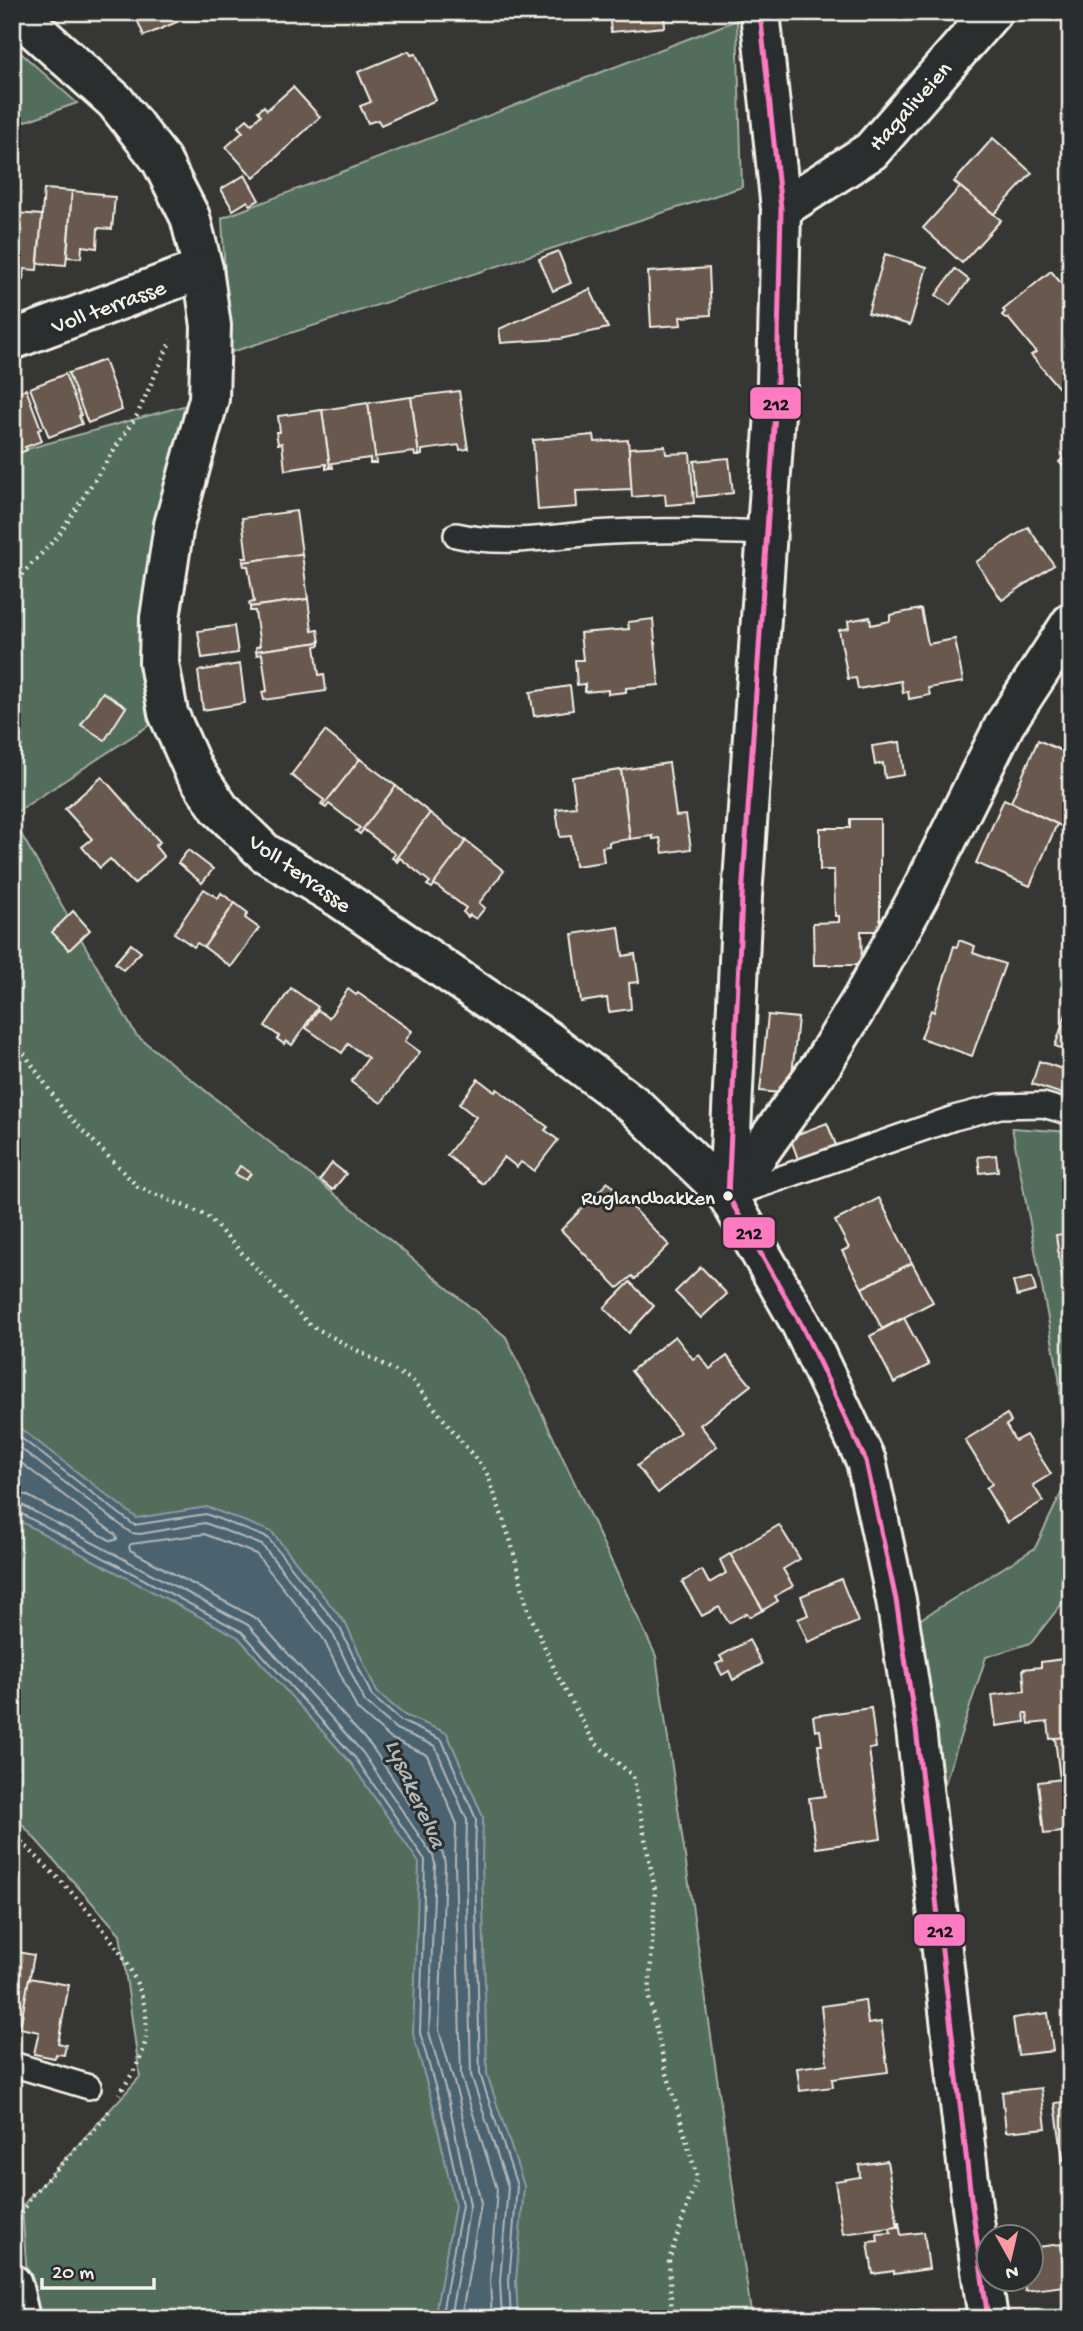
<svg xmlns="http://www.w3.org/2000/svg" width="1083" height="2331" font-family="'Gochi Hand',sans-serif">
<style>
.green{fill:#536d5b;stroke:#a4afa2;stroke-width:2}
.water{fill:#4c6270;stroke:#8f9ba0;stroke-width:2}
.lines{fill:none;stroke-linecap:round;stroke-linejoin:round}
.shore{stroke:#b1b8b8;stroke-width:2}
.building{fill:#67594e;stroke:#f4f1e8;stroke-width:2}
.service-casing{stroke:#f4f1e8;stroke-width:28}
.minor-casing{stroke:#f4f1e8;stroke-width:44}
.path{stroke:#f4f1e8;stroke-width:4.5;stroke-dasharray:2 5;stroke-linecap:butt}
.service{stroke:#2a2d2e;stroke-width:23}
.minor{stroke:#2a2d2e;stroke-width:38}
.bus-1-casing{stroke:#2a2d2e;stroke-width:10}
.bus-1{stroke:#fe7ac1;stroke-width:5}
.bus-dot{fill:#f4f1e8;stroke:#2a2d2e;stroke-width:2.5}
.labels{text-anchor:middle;stroke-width:6;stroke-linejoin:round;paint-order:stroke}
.bus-label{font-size:21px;fill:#f4f1e8;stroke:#2a2d2e;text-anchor:end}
.street-label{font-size:23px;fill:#f4f1e8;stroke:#2a2d2e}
.water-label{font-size:24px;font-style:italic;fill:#b1b8b8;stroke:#2a2d2e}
.line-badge{stroke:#2a2d2e;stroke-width:2.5}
.pale-badge-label{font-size:19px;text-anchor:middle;font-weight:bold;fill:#111}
</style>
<rect width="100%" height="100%" fill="#363634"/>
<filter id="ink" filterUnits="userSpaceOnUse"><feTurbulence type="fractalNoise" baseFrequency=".0143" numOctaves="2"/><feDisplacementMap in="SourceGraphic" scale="14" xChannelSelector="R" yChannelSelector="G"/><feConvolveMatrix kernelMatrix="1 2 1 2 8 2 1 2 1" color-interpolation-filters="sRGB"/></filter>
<g filter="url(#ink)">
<g class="green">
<path d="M737 20 742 187 229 353 222 218Z"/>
<path d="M12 45 77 103 12 126Z"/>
<path d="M209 399 174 525 168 713 12 815V453Z"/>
<path d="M12 818 136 1035 353 1209 506 1337 656 1656 752 2319H30L22 2206 140 2077 120 1934 12 1813Z"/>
<path d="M1012 1128 1071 1132V1592L1031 1643 986 1657 936 1811 916 1622 1035 1548 1066 1483 1059 1377Z"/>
</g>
<path class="water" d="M12 1422 137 1518 207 1507 272 1532 346 1624 377 1692 404 1715 447 1733 483 1817 482 1861 487 2074 524 2186 516 2281 518 2319H434L455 2206 433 2106 413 2034 419 1863 351 1763 238 1637 12 1517Z"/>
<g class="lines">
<g class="shore">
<path d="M12 1431 134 1525 206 1514 268 1538 340 1628 372 1696 401 1721 442 1740 476 1819 475 1862 480 2074 517 2186 509 2281 511 2319"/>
<path d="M12 1442 131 1533 140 1534 205 1523 262 1545 332 1632 365 1702 396 1729 435 1746 467 1820 466 1862 471 2075 508 2187 500 2281 502 2319"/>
<path d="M12 1456 116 1535 117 1539 112 1541 26 1495 12 1492"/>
<path d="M12 1503 22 1505 248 1625 363 1753 433 1856 435 1864 429 2032 449 2102 470 2205 450 2319"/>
<path d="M12 1512H18L242 1632 356 1759 425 1860 420 2033 440 2104 462 2205 441 2319"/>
<path d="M461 2319 481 2204 459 2100 439 2030 445 1864 443 1854 372 1747 257 1619 130 1550 129 1547 131 1544 204 1534 256 1554 323 1638 357 1709 390 1738 427 1755 456 1822 455 1862 461 2076 497 2189 490 2281 492 2319"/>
</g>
</g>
<g class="building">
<path d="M134 12H173L177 22 144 36Z"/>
<path d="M533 12H551L552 16 534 17Z"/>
<path d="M609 12H664L665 27 611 32Z"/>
<path d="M409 51 411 55 416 54 436 100 381 125 378 120 368 123 360 106 371 102 358 72Z"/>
<path d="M293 87 320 117 254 178 226 147 243 132 238 127 247 119 252 124 261 115 258 111 264 106 267 110Z"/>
<path d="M993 138 1032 173 994 214 954 182Z"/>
<path d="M245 175 259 200 250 205 248 201 233 210 221 189Z"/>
<path d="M960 187 1001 220 962 263 923 228Z"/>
<path d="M44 189 72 191 66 265 38 263Z"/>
<path d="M72 191 102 194V196L115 197 112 229 98 228 97 248 82 246 81 258 67 257Z"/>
<path d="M12 212 15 213 12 247Z"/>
<path d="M15 213 42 215 37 270 24 269 23 280 12 279Z"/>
<path d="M558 251 571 283 553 291 539 259Z"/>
<path d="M885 254 927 267 910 325 868 313Z"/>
<path d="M709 268 711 315 680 317 681 325 651 327 648 272Z"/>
<path d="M955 269 969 280 950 305 936 295Z"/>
<path d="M1051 271 1069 293 1067 295 1070 299 1066 302 1071 309V350L1069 352 1071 355V397L1068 399 1031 355 1036 352 1008 318 1006 319 1002 315 1005 312 1003 310Z"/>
<path d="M590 289 608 328 560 339 501 343 499 329Z"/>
<path d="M104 360 122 410 88 423 68 373Z"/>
<path d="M65 374 81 415 79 416 82 424 49 437 30 388Z"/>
<path d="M26 389 41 429 38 430 42 441 25 447 27 450 12 456V394Z"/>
<path d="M459 391 468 449 460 450 459 445 422 450V455L419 456 411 397Z"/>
<path d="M411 397 419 456H415L414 452 375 457 368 403Z"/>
<path d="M368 403 376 463H370V458L332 463 333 468H330L322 410Z"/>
<path d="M322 410 330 468 326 469V464L285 470 282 443 278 444 276 432H280L278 416Z"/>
<path d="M594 435 595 442 628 440 632 489 576 491 577 507 538 510 533 440Z"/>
<path d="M665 446 666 454 690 453 694 503 666 505 665 494 632 497 629 448Z"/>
<path d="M1068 452 1071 454V468L1068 471 1059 462Z"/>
<path d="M729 458 733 493 697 497 694 461Z"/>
<path d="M296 511 302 554 243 562V558H247L242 518Z"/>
<path d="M1028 527 1054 565 1002 600 976 562Z"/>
<path d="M302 554 308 599 250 607 249 603 254 602 248 566H244L243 562Z"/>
<path d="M308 599 312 631 318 630 320 642 256 651V647L260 646 255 611H250V607Z"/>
<path d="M921 609 928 644 955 639 963 682 928 688 930 695 909 699 908 691 903 693 901 681 858 689 856 678 848 679 839 630 849 628 848 621 870 617 871 625 890 621V615Z"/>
<path d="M653 619 659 685 626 688V692L608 694V690L585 692V684L577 685 575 660H583L580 633 629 629 628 622Z"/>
<path d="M234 626 238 653 202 658 198 631Z"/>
<path d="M320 642V645L315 646 319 675 324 674 326 691 264 700 262 692 267 691 262 654 257 655 256 651Z"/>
<path d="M240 664 245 703 203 710 198 671Z"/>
<path d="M570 686 573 710 534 716 530 692Z"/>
<path d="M103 692 126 707 105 740 81 725Z"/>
<path d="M325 731 360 759 323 806 321 804 324 800 291 775Z"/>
<path d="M1038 740 1071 755V809L1063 827 1011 802Z"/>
<path d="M900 742 904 775 885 778 883 763 875 765 872 746Z"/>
<path d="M360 759 396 786 360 834 356 831 360 828 329 804 326 808 323 806Z"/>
<path d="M669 763 676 816 686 815 691 849 663 853 660 838 653 839V836L630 839 621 770Z"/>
<path d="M621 770 630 839 609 842V846L602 847 604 862 575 866 571 836 560 837 556 809 576 807 572 777Z"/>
<path d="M102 777 160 842 155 846 164 857 134 884 110 859 100 868 82 847 92 839 65 809Z"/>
<path d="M396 786 430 813 395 860 392 858 395 854 363 829Z"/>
<path d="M1004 799 1057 824 1030 886 976 863Z"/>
<path d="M430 813 466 841 432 888 427 885 430 882 400 858 397 862 395 860Z"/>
<path d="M850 819H880V931H861L862 965H814L813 923 839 922V916H835L834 870H820V828H850Z"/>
<path d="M466 841 504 871 479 903 485 908 476 919 470 915 468 917 463 912 466 908 434 884Z"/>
<path d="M188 850 213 869 202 883 178 863Z"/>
<path d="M204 889 218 898 221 893 235 903 204 947 197 943 194 947 174 933Z"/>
<path d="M235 903 248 913 245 918 259 928 231 967 204 947Z"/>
<path d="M73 911 90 930 69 950 52 932Z"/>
<path d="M619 927 623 956 635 954 639 982 629 983 631 1009 609 1012 607 998 581 1002 572 934Z"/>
<path d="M959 940 975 946 973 953 1005 964 972 1056 921 1038 931 1010 934 1012 954 946 957 947Z"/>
<path d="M131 944 141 952 123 970 115 963Z"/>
<path d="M291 988 318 1007 292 1045 286 1041 284 1044 277 1039 279 1036 265 1026Z"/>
<path d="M348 989 356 995 358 993 412 1031 405 1041 420 1052 381 1103 351 1082 368 1058 348 1044 342 1053 306 1028 318 1010 329 1018Z"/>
<path d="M1071 1000V1052L1055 1046Z"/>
<path d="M768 1015 798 1018 790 1094 760 1091Z"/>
<path d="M1039 1061 1071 1072 1065 1095 1032 1084Z"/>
<path d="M478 1079 495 1092 497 1089 548 1127 545 1130 558 1140 534 1171 521 1162 517 1167 504 1157 483 1184 447 1155 476 1117 459 1104Z"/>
<path d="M827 1123 836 1145 798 1159 790 1137Z"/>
<path d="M996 1155 998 1171 980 1173 978 1157Z"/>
<path d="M332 1163 346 1174 333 1190 320 1180Z"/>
<path d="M240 1166 251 1173 246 1180 235 1174Z"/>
<path d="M608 1182 669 1245 635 1279 632 1276 618 1288 561 1230Z"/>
<path d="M879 1198 912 1263 862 1288 842 1251 849 1248 835 1221Z"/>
<path d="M1070 1230H1071V1278L1062 1279 1056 1235 1070 1233Z"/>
<path d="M912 1263 933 1302 882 1329 862 1288Z"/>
<path d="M701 1267 727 1294 701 1318 675 1292Z"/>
<path d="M1032 1277 1036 1291 1017 1296 1013 1282Z"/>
<path d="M630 1282 654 1306 629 1333 604 1308Z"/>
<path d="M904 1318 929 1365 894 1383 870 1336Z"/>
<path d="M675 1336 693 1359 699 1355 710 1369 727 1356 751 1385 700 1425 717 1446 658 1493 637 1466 680 1432 631 1371Z"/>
<path d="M1007 1414 1011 1422 1006 1425 1015 1441 1026 1435 1051 1474 1033 1485 1043 1501 1007 1523 986 1488 992 1484 965 1440Z"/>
<path d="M779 1525 800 1559 783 1569 793 1586 775 1596 778 1601 763 1610 730 1554Z"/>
<path d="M730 1554 763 1610 750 1617 747 1613 729 1623 719 1607 702 1616 682 1582 702 1570 709 1583 726 1573 720 1560Z"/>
<path d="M841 1579 858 1622 808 1642 798 1619 808 1615 801 1596Z"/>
<path d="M749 1640 762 1664 733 1680 729 1671 722 1675 716 1664 723 1661 720 1656Z"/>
<path d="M1071 1658V1737L1050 1739 1048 1722 1029 1724 1027 1713H1024L1025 1722 996 1726 992 1695 1025 1691 1023 1669 1041 1667V1662Z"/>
<path d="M871 1708 876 1748 869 1749 881 1839 816 1848 809 1798 825 1796 818 1745H822L820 1730 815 1731 813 1716Z"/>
<path d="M1071 1737V1778L1060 1780 1055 1738Z"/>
<path d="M1071 1778V1831L1044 1834 1038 1782Z"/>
<path d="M12 1951 34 1955 20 2028 12 2026Z"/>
<path d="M29 1978 69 1985 58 2043 66 2045 64 2055 56 2054 55 2058 34 2054 39 2032 20 2028Z"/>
<path d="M865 2000 868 2024 881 2022 888 2072 832 2079 833 2087 800 2091 797 2068 827 2064 821 2006Z"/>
<path d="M1048 2013 1053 2051 1018 2055 1013 2018Z"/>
<path d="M1041 2088 1046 2128 1006 2132 1002 2092Z"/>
<path d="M1071 2101V2159L1063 2160 1055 2103Z"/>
<path d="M887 2161 898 2227 843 2234 835 2181 860 2177 859 2165Z"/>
<path d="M897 2222H899L901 2235 924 2232 929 2269 894 2274V2271L873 2274 868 2242 878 2241 877 2234 891 2233 890 2228 898 2227Z"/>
<path d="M1061 2244 1065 2286 1025 2291 1024 2278H1030V2248Z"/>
<path d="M923 2309 924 2319H901L900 2312Z"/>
</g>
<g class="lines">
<g class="service-casing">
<g id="service">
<path d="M456 535C503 546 548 537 595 533 652 529 710 531 767 533"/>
<path d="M729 1196 954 1118 1000 1106 1043 1105 1071 1113"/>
<path d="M12 2064 89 2087"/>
</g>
</g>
<g class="minor-casing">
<g id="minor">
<path d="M15 12 115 101 161 160 190 217 203 269 211 326 209 399 174 525 160 618 159 663 168 713 193 769 220 809 265 853 341 899 547 1040 635 1106 728 1196 821 1066 862 999 922 890 1005 724 1071 623"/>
<path d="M760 12 781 209 777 384 742 897 728 1196 801 1324 866 1461 896 1600 916 1729 972 2206 988 2319"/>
<path d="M781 209 871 151 992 12"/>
<path d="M12 340 203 269"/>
<path d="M12 2284 20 2319"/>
</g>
</g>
<g class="path">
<path d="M12 585 58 536 137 415 171 340"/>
<path d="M12 1036 64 1111 138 1187 206 1215 310 1325 412 1380 487 1473 511 1542 528 1610 558 1677 594 1742 633 1776 655 1890 649 1998 666 2070 697 2177 669 2260 672 2319"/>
<path d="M12 1832C58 1880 156 1964 146 2037 143 2059 131 2076 119 2094"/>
<path d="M12 2232 32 2195 103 2120 109 2111"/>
</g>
<use href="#service" class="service"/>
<use href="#minor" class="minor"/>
<g class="bus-1-casing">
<path id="bus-1" d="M760 12 781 209 777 384 742 897 728 1196 801 1324 866 1461 896 1600 916 1729 972 2206 988 2319"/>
</g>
<use href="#bus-1" class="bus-1"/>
</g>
</g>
<circle class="bus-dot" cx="728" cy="1196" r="6"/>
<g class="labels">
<g class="bus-label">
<text x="715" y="1204">Ruglandbakken</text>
</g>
<g class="street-label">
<text transform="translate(909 105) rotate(-48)" y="8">Hagaliveien</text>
<text transform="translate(108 305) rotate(-20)" y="8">Voll terrasse</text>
<text transform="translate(301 872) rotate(35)" y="8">Voll terrasse</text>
</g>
<g class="water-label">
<text transform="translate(417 1793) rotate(66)" y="8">Lysakerelva</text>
</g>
</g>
<g class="line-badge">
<rect x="749" y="386" width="53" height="34" rx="7" fill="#fe7ac1"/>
<rect x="722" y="1216" width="54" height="33" rx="7" fill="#fe7ac1"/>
<rect x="913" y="1913" width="53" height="34" rx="7" fill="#fe7ac1"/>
</g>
<g class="pale-badge-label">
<text x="776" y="410">212</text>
<text x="749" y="1239">212</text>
<text x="940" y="1937">212</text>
</g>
<rect width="1083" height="2331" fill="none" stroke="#2a2d2e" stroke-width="42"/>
<rect x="21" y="21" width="1041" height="2289" fill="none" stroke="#f4f1e8" stroke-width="2.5" filter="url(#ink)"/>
<g transform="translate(1010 2258) rotate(172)"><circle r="33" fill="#2a2d2e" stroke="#7b7b78" stroke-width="2"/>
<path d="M0-5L12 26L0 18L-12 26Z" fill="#ff9aa2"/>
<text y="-10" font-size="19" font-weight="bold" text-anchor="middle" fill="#f4f1e8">N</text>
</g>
<path d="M42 2278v10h112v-10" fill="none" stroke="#f4f1e8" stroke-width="3.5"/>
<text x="52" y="2278" font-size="21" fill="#f4f1e8" stroke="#2a2d2e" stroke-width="5" paint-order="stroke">20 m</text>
</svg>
